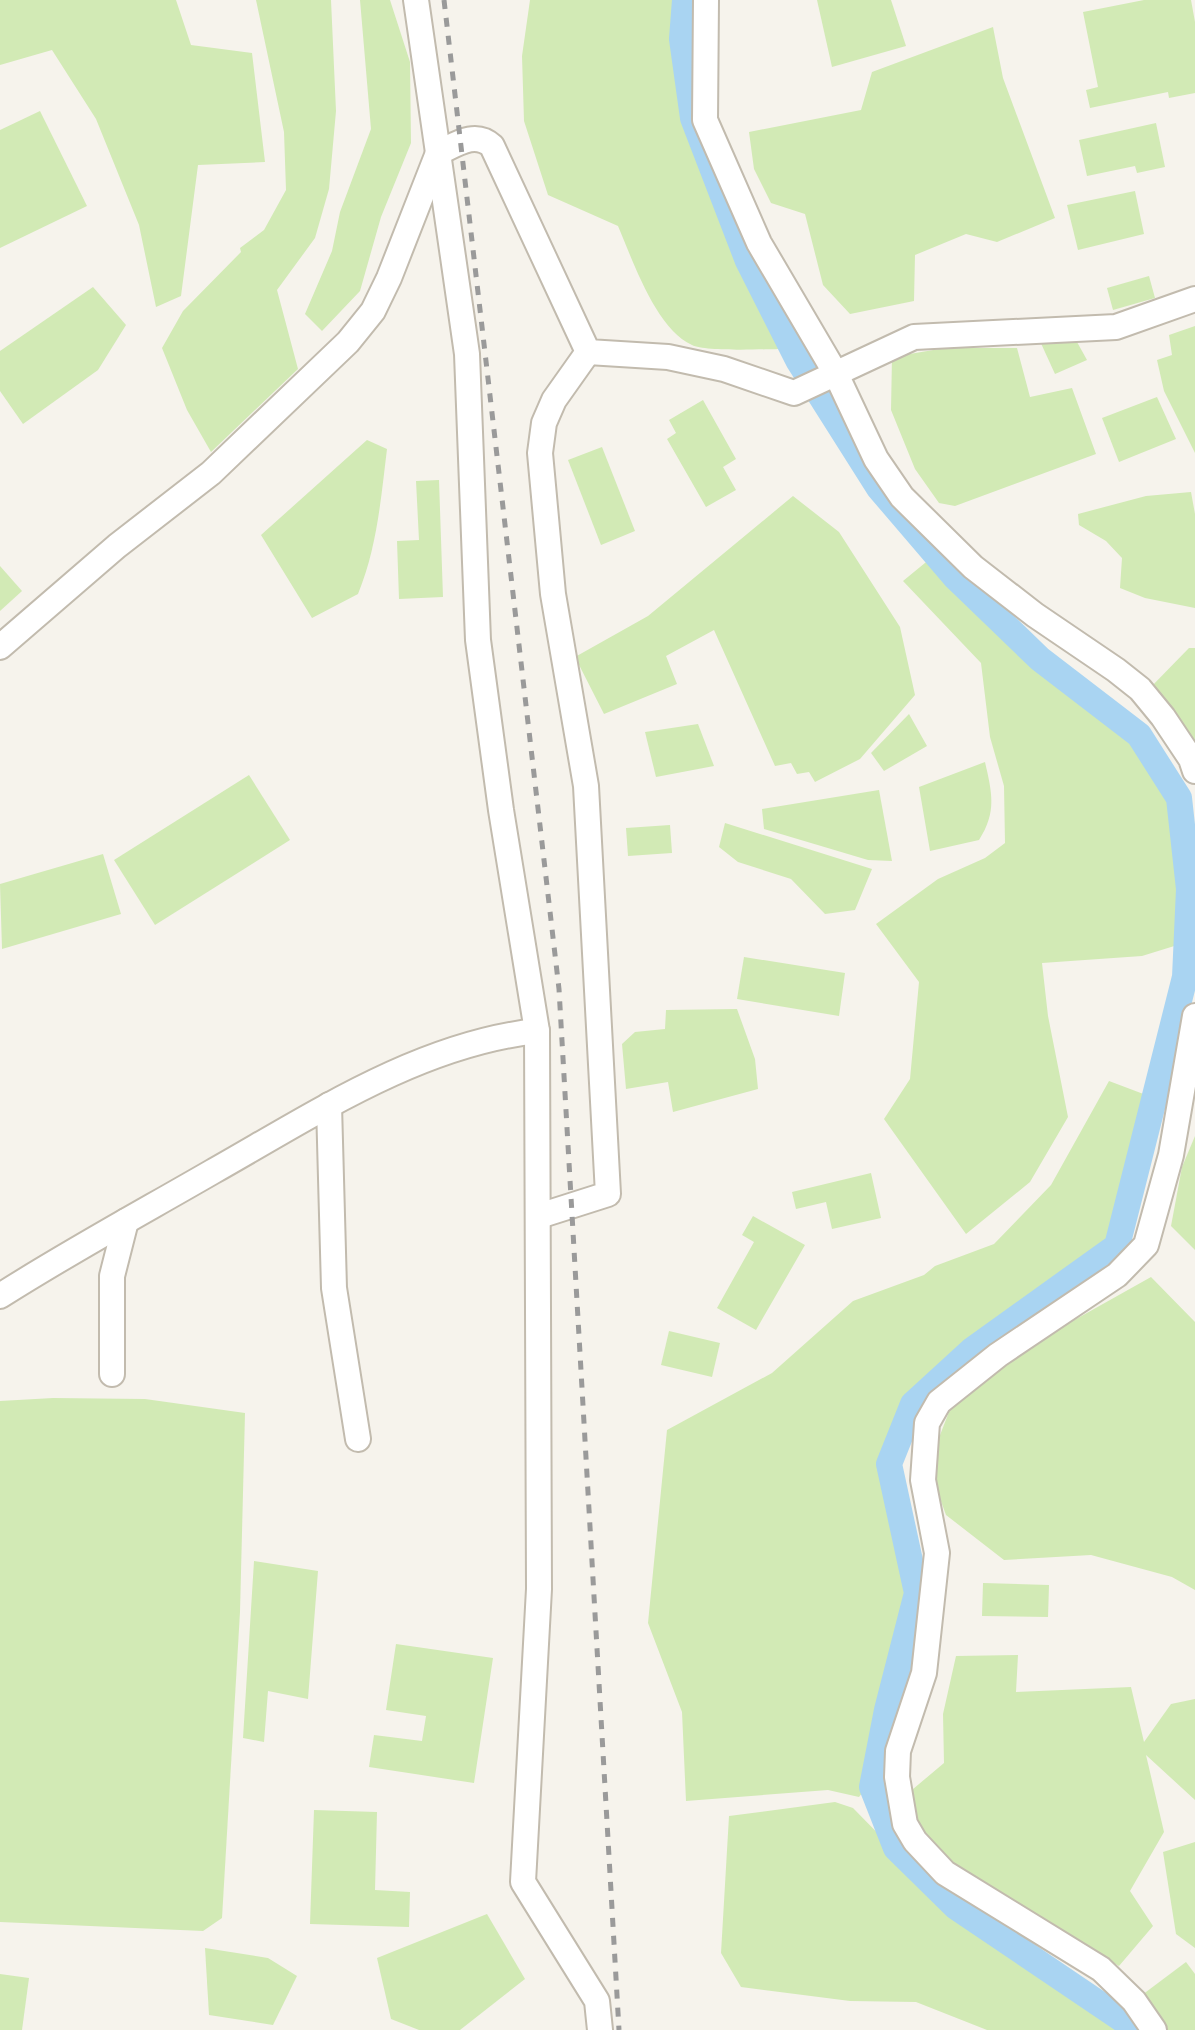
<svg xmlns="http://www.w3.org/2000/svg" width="1195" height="2030" font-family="'PT Sans',sans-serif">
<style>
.green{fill:#d2eab5}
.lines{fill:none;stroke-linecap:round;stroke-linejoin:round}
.canal{stroke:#a9d4f2;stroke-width:26}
.street-casing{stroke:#c2bbae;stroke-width:28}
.street{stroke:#fff;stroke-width:24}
.rail{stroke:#9a9a9a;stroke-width:5;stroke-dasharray:9 9;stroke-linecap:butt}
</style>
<rect width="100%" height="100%" fill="#f6f3ec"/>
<g class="green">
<path d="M0 0H176L191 45 252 53 265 162 198 165 181 296 156 307 139 225 96 119 52 50 0 65Z"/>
<path d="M256 0H331L336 111 329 189 315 238 277 290 298 369 211 452 187 410 162 348 183 311 241 252 240 248 264 230 286 190 284 132Z"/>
<path d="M360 0H390L410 62 411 143 381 217 360 291 322 331 305 314 332 251 340 212 371 129Z"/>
<path d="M530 0H679L677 44 686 123 740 263 785 349C766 349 705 352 692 345 656 329 633 261 618 226L548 195 524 121 522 56Z"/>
<path d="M817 0H891L906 46 832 67Z"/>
<path d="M1144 0H1191L1195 22V93L1169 98 1168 92 1090 108 1086 90 1098 87 1083 12Z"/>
<path d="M993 27 1003 78 1055 218 997 242 966 234 915 255 914 301 850 314 823 285 805 214 771 203 754 169 749 132 861 110 872 72Z"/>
<path d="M40 111 87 206 0 248V130Z"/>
<path d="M1156 123 1165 167 1137 173 1135 166 1087 176 1079 140Z"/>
<path d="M1135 191 1144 234 1078 250 1067 205Z"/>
<path d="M1149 276 1155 298 1113 310 1107 288Z"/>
<path d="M93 287 126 325 98 370 23 424 0 391V351Z"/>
<path d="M1195 326V453L1164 391 1157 360 1172 355 1169 335Z"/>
<path d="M1072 333 1087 360 1055 374 1039 339Z"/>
<path d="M945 348H1017L1030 397 1072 388 1096 454 955 506 939 503 915 469 891 410 892 357Z"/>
<path d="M1157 397 1176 439 1119 462 1102 418Z"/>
<path d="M703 400 736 459 723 467 736 490 706 507 667 439 676 433 669 420Z"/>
<path d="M367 440 387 449C381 498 377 548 358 594L312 618 261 535Z"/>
<path d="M602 447 635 531 601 545 568 460Z"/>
<path d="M439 480 443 597 399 599 397 541 419 540 416 481Z"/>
<path d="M1191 492 1195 514V608L1145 598 1120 588 1122 558 1106 541 1079 525 1078 514 1146 496Z"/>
<path d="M793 496 839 532 900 627 915 695 860 759 815 782 809 772 797 774 791 763 775 766 714 630 666 656 677 684 604 714 575 657 648 616Z"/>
<path d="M931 558 1039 662 1135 736 1177 799 1186 887 1184 943 1142 956 1042 963 1048 1016 1068 1117 1030 1182 966 1234 884 1119 910 1079 919 982 876 924 938 879 985 858 1005 843 1004 786 990 737 981 663 903 581Z"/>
<path d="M0 566 22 591 0 611Z"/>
<path d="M1189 648H1195V747L1149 689Z"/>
<path d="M909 714 927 746 884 771 871 753Z"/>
<path d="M698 724 714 766 656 777 645 732Z"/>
<path d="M985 762C992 793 997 812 979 840L930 851 919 787Z"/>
<path d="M249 775 290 840 155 925 114 860Z"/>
<path d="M879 790 892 861 868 860 764 829 762 809Z"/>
<path d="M725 823 872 869 855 910 825 914 791 879 738 862 719 847Z"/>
<path d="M670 825 672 853 628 856 626 828Z"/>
<path d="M103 854 121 914 2 949 0 884Z"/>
<path d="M744 957 845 973 839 1016 737 999Z"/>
<path d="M737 1009 755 1059 758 1089 673 1112 668 1082 626 1089 622 1044 635 1032 665 1029 666 1010Z"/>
<path d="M1109 1081 1162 1101 1143 1175 1114 1243 970 1345 910 1401 885 1462 904 1524 914 1592 882 1709 866 1788 859 1797 828 1790 686 1801 682 1712 648 1623 667 1430 772 1373 853 1301 924 1275 935 1266 994 1244 1051 1185Z"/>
<path d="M1195 1136V1250L1171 1226 1182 1167Z"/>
<path d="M871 1173 881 1218 832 1229 826 1202 796 1209 792 1192Z"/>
<path d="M753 1216 805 1245 756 1330 717 1308 754 1242 742 1235Z"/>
<path d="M1151 1277 1195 1322V1590L1172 1577 1091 1555 1004 1560 946 1515 928 1466 954 1399 1010 1356Z"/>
<path d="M669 1331 720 1343 712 1377 661 1365Z"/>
<path d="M53 1398 145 1399 245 1413 240 1612 222 1918 203 1931 0 1922V1401Z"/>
<path d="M254 1561 318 1571 308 1699 268 1691 264 1742 243 1738Z"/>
<path d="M983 1583 1049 1585 1048 1617 982 1616Z"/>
<path d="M396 1644 493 1658 474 1783 369 1767 374 1735 422 1741 426 1716 386 1710Z"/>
<path d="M1018 1655 1016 1692 1131 1687 1144 1742 1171 1704 1195 1699V1800L1146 1755 1164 1832 1130 1891 1153 1926 1119 1966 940 1861 900 1800 944 1763 943 1714 956 1656Z"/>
<path d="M835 1802 853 1808 955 1912 1096 2004 1123 2030H987L916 2002 850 2001 741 1987 721 1953 729 1816Z"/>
<path d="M314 1810 377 1812 375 1890 410 1892 409 1927 310 1924Z"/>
<path d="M1195 1842V1948L1176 1934 1163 1852Z"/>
<path d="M487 1914 525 1979 460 2030H419L391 2019 377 1958Z"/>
<path d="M205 1948 268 1958 297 1976 273 2025 209 2015Z"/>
<path d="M1186 1962 1195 1974V2030H1165L1142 1995Z"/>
<path d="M0 1974 29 1978 22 2030H0Z"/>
</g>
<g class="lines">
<path class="canal" d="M685 0 682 39 693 118 748 261 798 360 879 488 956 578 1040 659 1139 735 1179 798 1189 889 1185 977 1117 1246 972 1350 913 1404 889 1464 917 1593 887 1710 872 1787 896 1848 956 1907 1138 2030"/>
<g class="street-casing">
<g id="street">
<path d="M416 0 467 354 478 640 501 810 537 1031 539 1589 523 1882 597 2001 600 2030"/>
<path d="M706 0 705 120 759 243 836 374 876 459 902 497 973 567 1035 615 1116 670 1140 689 1163 717 1191 759 1195 771"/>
<path d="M0 647 117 546 211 473 348 342 373 311 389 278 438 153C455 145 475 130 492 146L588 352 668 357 724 369 794 393 914 337 1116 327 1195 299"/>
<path d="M329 1105 334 1288 358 1439"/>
<path d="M539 1216 608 1194 586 786 553 594 540 453 544 423 554 400 588 352"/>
<path d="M0 1296C69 1252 141 1213 212 1172 313 1115 419 1044 537 1031"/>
<path d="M112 1374V1276L126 1221"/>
<path d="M1154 2030 1134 2001 1101 1969 945 1873 915 1841 905 1824 897 1777 898 1751 924 1673 937 1553 923 1480 927 1423 939 1402 998 1355 1117 1275 1146 1245 1171 1155 1195 1016"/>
</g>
</g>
<use href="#street" class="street"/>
<path class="rail" d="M444 0 559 989 619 2030"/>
</g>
</svg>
